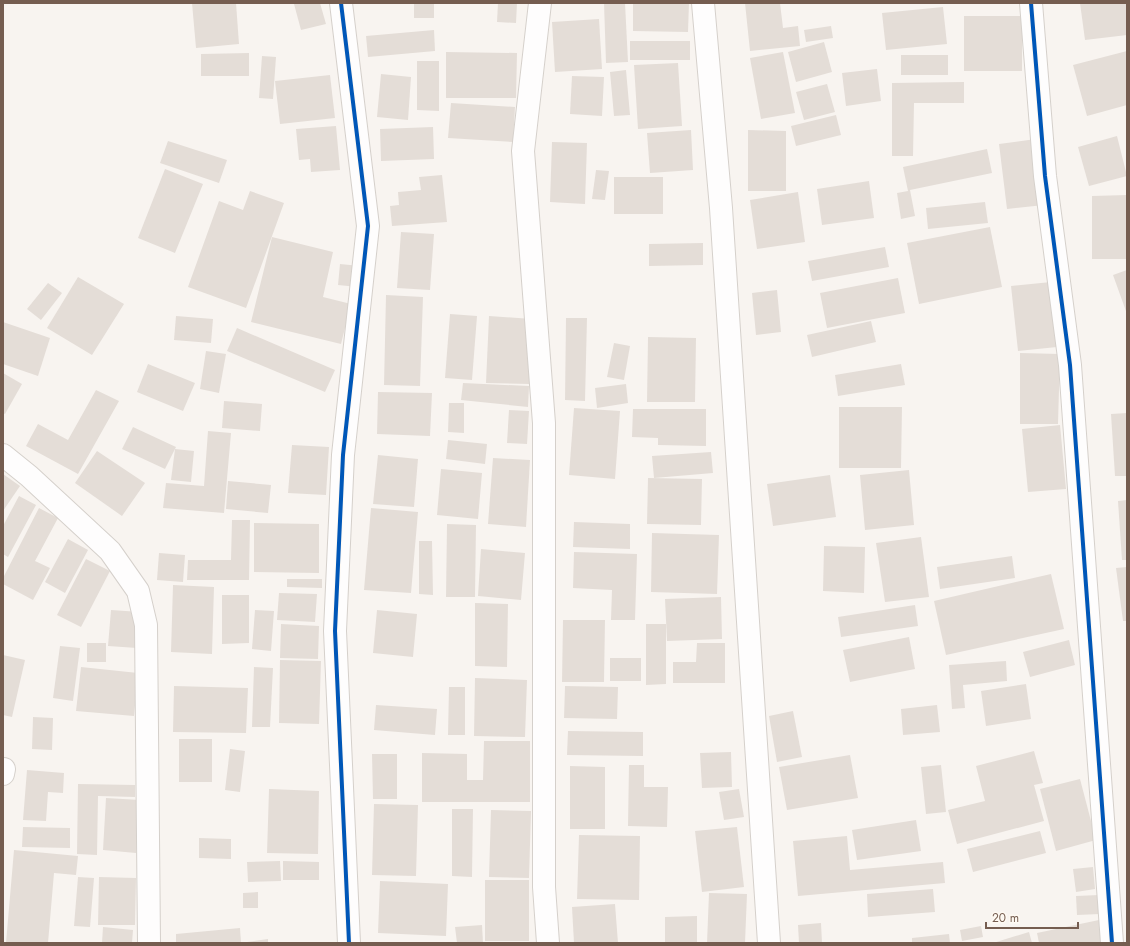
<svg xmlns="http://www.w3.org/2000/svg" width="1130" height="946" font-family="Jost,sans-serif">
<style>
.building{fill:#e4ddd7}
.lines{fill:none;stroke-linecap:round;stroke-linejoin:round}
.street-casing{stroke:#d5d0cb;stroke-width:24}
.street{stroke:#fefdfd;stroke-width:22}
.cycleway-casing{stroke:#fef9f2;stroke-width:6}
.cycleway{stroke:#0057b8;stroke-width:4}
</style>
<rect width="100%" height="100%" fill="#f8f4f0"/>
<g class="building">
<path d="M192 3H236L239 44 196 48Z"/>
<path d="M320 3 326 24 301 30 294 4Z"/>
<rect x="414" y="3" width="20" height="15"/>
<path d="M498 3H517L516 23 497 22Z"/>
<path d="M604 3H625L628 62 606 63Z"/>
<path d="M633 3H689L688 32 633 31Z"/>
<path d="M745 3H780L783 28 798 26 800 46 750 51Z"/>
<path d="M1080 3H1127V35L1085 40Z"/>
<path d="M943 7 947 44 886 50 882 13Z"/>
<rect x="964" y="16" width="58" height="55"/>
<path d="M599 19 602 69 555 72 552 22Z"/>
<path d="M831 26 833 38 806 42 804 30Z"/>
<path d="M434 30 435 51 368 57 366 36Z"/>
<rect x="630" y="41" width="60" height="19"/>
<path d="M824 42 832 72 796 82 788 52Z"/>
<path d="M1127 51V105L1087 116 1073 65Z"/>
<path d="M446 52 517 53 516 98H446Z"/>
<path d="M783 52 795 113 761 119 750 58Z"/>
<path d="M249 53V76H201V54Z"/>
<rect x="901" y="55" width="47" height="20"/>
<path d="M262 56 276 57 273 99 259 98Z"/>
<path d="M417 61H439V111L417 110Z"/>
<path d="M678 63 682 126 638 129 634 65Z"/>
<path d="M877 69 881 101 846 106 842 73Z"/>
<path d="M626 70 630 115 614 116 610 72Z"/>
<path d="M381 74 411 77 408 120 377 117Z"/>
<path d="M330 75 335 118 280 124 275 81Z"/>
<path d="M572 76 604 77 602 116 570 114Z"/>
<path d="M964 82V103H914L913 156H892V83Z"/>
<path d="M827 84 835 112 804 120 796 92Z"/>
<path d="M451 103 515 107 513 142 448 138Z"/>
<path d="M836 115 841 135 796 146 791 126Z"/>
<path d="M336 126 340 170 311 172 310 159 299 160 296 129Z"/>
<path d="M433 127 434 159 381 161 380 129Z"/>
<path d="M691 130 693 170 650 173 647 133Z"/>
<path d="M748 130 786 131V191H748Z"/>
<path d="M1117 136 1127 176 1089 186 1078 147Z"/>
<path d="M1036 139 1044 205 1007 209 999 144Z"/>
<path d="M168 141 227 160 219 183 160 163Z"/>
<path d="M552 142 587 143 585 204 550 202Z"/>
<path d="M987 149 992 173 910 190 915 216 901 219 897 193 908 191 903 167Z"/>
<path d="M165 169 203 184 175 253 138 238Z"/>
<path d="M596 170 609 171 605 200 592 199Z"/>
<path d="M442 175 447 222 392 226 390 206 399 205 398 192 421 190 419 177Z"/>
<rect x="614" y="177" width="49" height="37"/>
<path d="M869 181 874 218 822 225 817 189Z"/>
<path d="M250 191 284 203 246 308 188 287 219 201 243 210Z"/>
<path d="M798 192 805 242 757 249 750 200Z"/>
<path d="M1127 195V259H1092V196Z"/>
<path d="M985 202 988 223 928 229 926 208Z"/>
<path d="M990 227 1002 287 919 304 907 243Z"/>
<path d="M401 232 434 234 430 290 397 288Z"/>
<path d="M272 237 333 252 323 297 351 304 341 344 251 322Z"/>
<path d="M703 243V265L649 266V244Z"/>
<path d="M885 247 889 267 812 281 808 261Z"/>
<path d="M340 264 360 266 358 287 338 285Z"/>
<path d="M1127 270V314L1113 275Z"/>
<path d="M78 277 124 304 92 355 47 328Z"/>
<path d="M898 278 905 313 827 328 820 293Z"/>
<path d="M1051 282 1057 347 1018 351 1011 286Z"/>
<path d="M48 283 62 293 41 320 27 309Z"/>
<path d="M777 290 781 332 756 335 752 293Z"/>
<path d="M386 295 423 297 420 386 384 385Z"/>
<path d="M450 314 477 316 472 380 445 378Z"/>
<path d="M176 316 213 319 211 343 174 340Z"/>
<path d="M489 316 532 319 529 384 486 383Z"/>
<path d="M566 318H587L585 401 565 400Z"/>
<path d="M871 321 876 342 812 357 807 335Z"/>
<path d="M3 322 50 338 38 376 3 364Z"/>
<path d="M237 328 335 370 325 392 227 351Z"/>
<path d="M648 337 696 338 695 402H647Z"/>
<path d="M614 343 630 346 624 380 607 377Z"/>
<path d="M206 351 226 354 219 393 200 389Z"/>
<path d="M1020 353 1060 354 1058 424H1020Z"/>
<path d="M148 364 195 383 183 411 137 392Z"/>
<path d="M901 364 905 385 838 396 835 375Z"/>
<path d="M3 373 22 384 5 414 3 413Z"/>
<path d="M463 383 529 386 528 407 461 400Z"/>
<path d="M626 384 628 403 597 408 595 388Z"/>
<path d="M96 390 119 401 78 474 26 446 38 424 68 440Z"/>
<path d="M378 392 432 393 430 436 377 434Z"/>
<path d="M224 401 262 404 260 431 222 428Z"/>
<path d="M449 403H464V433L448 432Z"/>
<path d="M839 407H902L901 468H839Z"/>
<path d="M574 408 620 411 615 479 569 475Z"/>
<path d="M633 409H706V446L658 445V438L632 437Z"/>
<path d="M509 410 529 411 527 444 507 443Z"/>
<path d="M1127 413V476H1115L1111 414Z"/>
<path d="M1060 425 1066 489 1028 492 1022 429Z"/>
<path d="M133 427 176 447 165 469 122 449Z"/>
<path d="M208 431 231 433 224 513 163 508 166 483 204 486Z"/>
<path d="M448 440 487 444 485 464 446 459Z"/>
<path d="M292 445 329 447 326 495 288 493Z"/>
<path d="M175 449 194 451 191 482 171 480Z"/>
<path d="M97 451 145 483 122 516 75 483Z"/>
<path d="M711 452 713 473 654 478 652 456Z"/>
<path d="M378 455 418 459 414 507 373 504Z"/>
<path d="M493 458 530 460 526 527 488 524Z"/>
<path d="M441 469 482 473 478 519 437 515Z"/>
<path d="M909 470 914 525 865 530 860 475Z"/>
<path d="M3 474 20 486 3 511Z"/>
<path d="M830 475 836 517 773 526 767 484Z"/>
<path d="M648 478 702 479 701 525 647 524Z"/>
<path d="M228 481 271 485 268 513 226 509Z"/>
<path d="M19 496 36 505 8 557 3 554V526Z"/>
<path d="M1127 500V560H1122L1118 501Z"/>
<path d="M39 508 58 518 35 561 50 568 33 600 3 584V578Z"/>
<path d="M371 508 418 512 411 593 364 590Z"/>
<path d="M232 520H250L249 580H187L188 560H231Z"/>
<path d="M574 522 630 524V549L573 547Z"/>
<path d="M254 523 319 524V573L254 572Z"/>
<path d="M447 524 476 525 475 597H446Z"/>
<path d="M652 533 719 535 717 594 651 592Z"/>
<path d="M921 537 929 597 885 602 876 543Z"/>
<path d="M68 539 88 550 65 593 45 582Z"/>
<path d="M419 541H432L433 595 419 594Z"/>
<path d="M824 546 865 547 864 593 823 591Z"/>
<path d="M481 549 525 553 521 600 478 596Z"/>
<path d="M574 552 637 554 635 620H611L612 590 573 588Z"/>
<path d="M159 553 185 555 183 582 157 580Z"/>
<path d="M1012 556 1015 578 940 589 937 567Z"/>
<path d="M86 559 110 571 81 627 57 615Z"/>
<path d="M1127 567V621H1123L1116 568Z"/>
<path d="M1051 574 1064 629 946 655 934 601Z"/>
<path d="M287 579H322V588L287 587Z"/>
<path d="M173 585 214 587 212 654 171 652Z"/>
<path d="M279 593 317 594 315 622 277 620Z"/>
<path d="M222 595H249V643L222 644Z"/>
<path d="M721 597 722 639 667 641 665 599Z"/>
<path d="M475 603 508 604 507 667 475 666Z"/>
<path d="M915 605 918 626 841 637 838 617Z"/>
<path d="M111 610 140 612 137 648 108 646Z"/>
<path d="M255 610 274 611 271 651 252 649Z"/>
<path d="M377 610 417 614 413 657 373 653Z"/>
<path d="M563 620H605L604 682H562Z"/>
<path d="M281 624 319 626 318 659 280 658Z"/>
<path d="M646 624H666V684L646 685Z"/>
<path d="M909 637 915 669 850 682 843 650Z"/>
<path d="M1069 640 1075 665 1030 677 1023 652Z"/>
<rect x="87" y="643" width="19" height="19"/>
<path d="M697 643H725V683H673V662H696Z"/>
<path d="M60 646 80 648 73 701 53 698Z"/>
<path d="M3 655 25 660 12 717 3 715Z"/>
<rect x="610" y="658" width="31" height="23"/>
<path d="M280 660 321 661 319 724 279 723Z"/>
<path d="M1006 661 1007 681 963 685 965 708 952 709 949 665Z"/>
<path d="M81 667 138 673 134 716 76 711Z"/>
<path d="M254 667 273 668 270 727H252Z"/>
<path d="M475 678 527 680 525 737 474 736Z"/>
<path d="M1026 684 1031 719 986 726 981 691Z"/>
<path d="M174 686 248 688 246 733 173 732Z"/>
<path d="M565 686 618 687 617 719 564 718Z"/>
<path d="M449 687H465V735H448Z"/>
<path d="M376 705 437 709 435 735 374 730Z"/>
<path d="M937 705 940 732 903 735 901 709Z"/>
<path d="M793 711 802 757 777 762 769 716Z"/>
<path d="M33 717 53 718 52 750 32 749Z"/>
<path d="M568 731 643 732V756L567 755Z"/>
<rect x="179" y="739" width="33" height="43"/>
<path d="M484 741H530V802H422V753L467 754V780H483Z"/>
<path d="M230 749 245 751 240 792 225 790Z"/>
<path d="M1034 751 1043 783 1034 785 1044 821 957 844 948 810 985 801 976 766Z"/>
<path d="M731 752 732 787 702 788 700 753Z"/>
<path d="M372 754H397V799H373Z"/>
<path d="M850 755 858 798 787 810 779 767Z"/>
<path d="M629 765H644V787H668L667 827 628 826Z"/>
<path d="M941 765 946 812 926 814 921 767Z"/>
<path d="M570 766 605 767V829H570Z"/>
<path d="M27 770 64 773 63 793 48 792 46 821 23 820Z"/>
<path d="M1080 779 1096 840 1056 851 1040 789Z"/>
<path d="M78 784 135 785V797L98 796 97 855 77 854Z"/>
<path d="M269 789 319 791 318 854 267 853Z"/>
<path d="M739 789 744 817 724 820 719 792Z"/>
<path d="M106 798 140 800 136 853 103 850Z"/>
<path d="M374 804 418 805 416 876 372 875Z"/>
<path d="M452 809H473L472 877 452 876Z"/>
<path d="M491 810 531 811 529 878 489 877Z"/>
<path d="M916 820 921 851 857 860 852 830Z"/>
<path d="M23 827 70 828V848L22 847Z"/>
<path d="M737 827 744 887 702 892 695 831Z"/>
<path d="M1040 831 1046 853 973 872 967 849Z"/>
<path d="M579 835 640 836 639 900 577 899Z"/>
<path d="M847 836 850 870 943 862 945 883 798 896 793 841Z"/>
<path d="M199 838 231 839V859L199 858Z"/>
<path d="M14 850 78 856 76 875 54 873 48 943H6Z"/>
<path d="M280 861 281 881 248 882 247 862Z"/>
<path d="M283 861 319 862V880H283Z"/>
<path d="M1093 867 1095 889 1076 892 1073 869Z"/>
<path d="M78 877 94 878 90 927 74 926Z"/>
<path d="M99 877 136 878 135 925H98Z"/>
<rect x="485" y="880" width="44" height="61"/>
<path d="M380 881 448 884 446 936 378 933Z"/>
<path d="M933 889 935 912 868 917 867 894Z"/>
<path d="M258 892V908H243V893Z"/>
<path d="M709 893 747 894 745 943H707Z"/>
<path d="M1099 895 1100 914 1077 915 1076 896Z"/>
<path d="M615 904 618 943H574L572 907Z"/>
<path d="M697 916V943H665V917Z"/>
<path d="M1099 920 1104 943H1039L1037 933Z"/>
<path d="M821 923 822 943H799L798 925Z"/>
<path d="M482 925 483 943H457L455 927Z"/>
<path d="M981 926 983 937 962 941 960 930Z"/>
<path d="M103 927 133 930 132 943H102Z"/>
<path d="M240 928 241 943H176V934Z"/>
<path d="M1029 932 1032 943H993Z"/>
<path d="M949 934 950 943H912V938Z"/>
<path d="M268 939V943H247V942Z"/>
</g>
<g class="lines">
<g class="street-casing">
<g id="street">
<path d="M341 3 368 226 343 455 335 631 349 943"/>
<path d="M540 3 523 151 544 423V887L548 943"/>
<path d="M703 3 721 208 769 943"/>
<path d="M1031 3 1045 176 1070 365 1112 943"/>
<path d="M3 455 29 476 110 551 138 591 146 625 149 943"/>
<path d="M3 774 4 769"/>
</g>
</g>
<use href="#street" class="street"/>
<g class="cycleway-casing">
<g id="cycleway">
<path d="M341 3 368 226 343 455 335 631 349 943"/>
<path d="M1031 3 1045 176 1070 365 1112 943"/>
</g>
</g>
<use href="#cycleway" class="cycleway"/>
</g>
<rect width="1130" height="946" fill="none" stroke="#755d50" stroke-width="8"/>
<path d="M986 922v6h92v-6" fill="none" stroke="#755d50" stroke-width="2"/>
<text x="992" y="922" font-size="12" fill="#755d50" stroke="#fef9f2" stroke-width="3" paint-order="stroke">20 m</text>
</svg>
